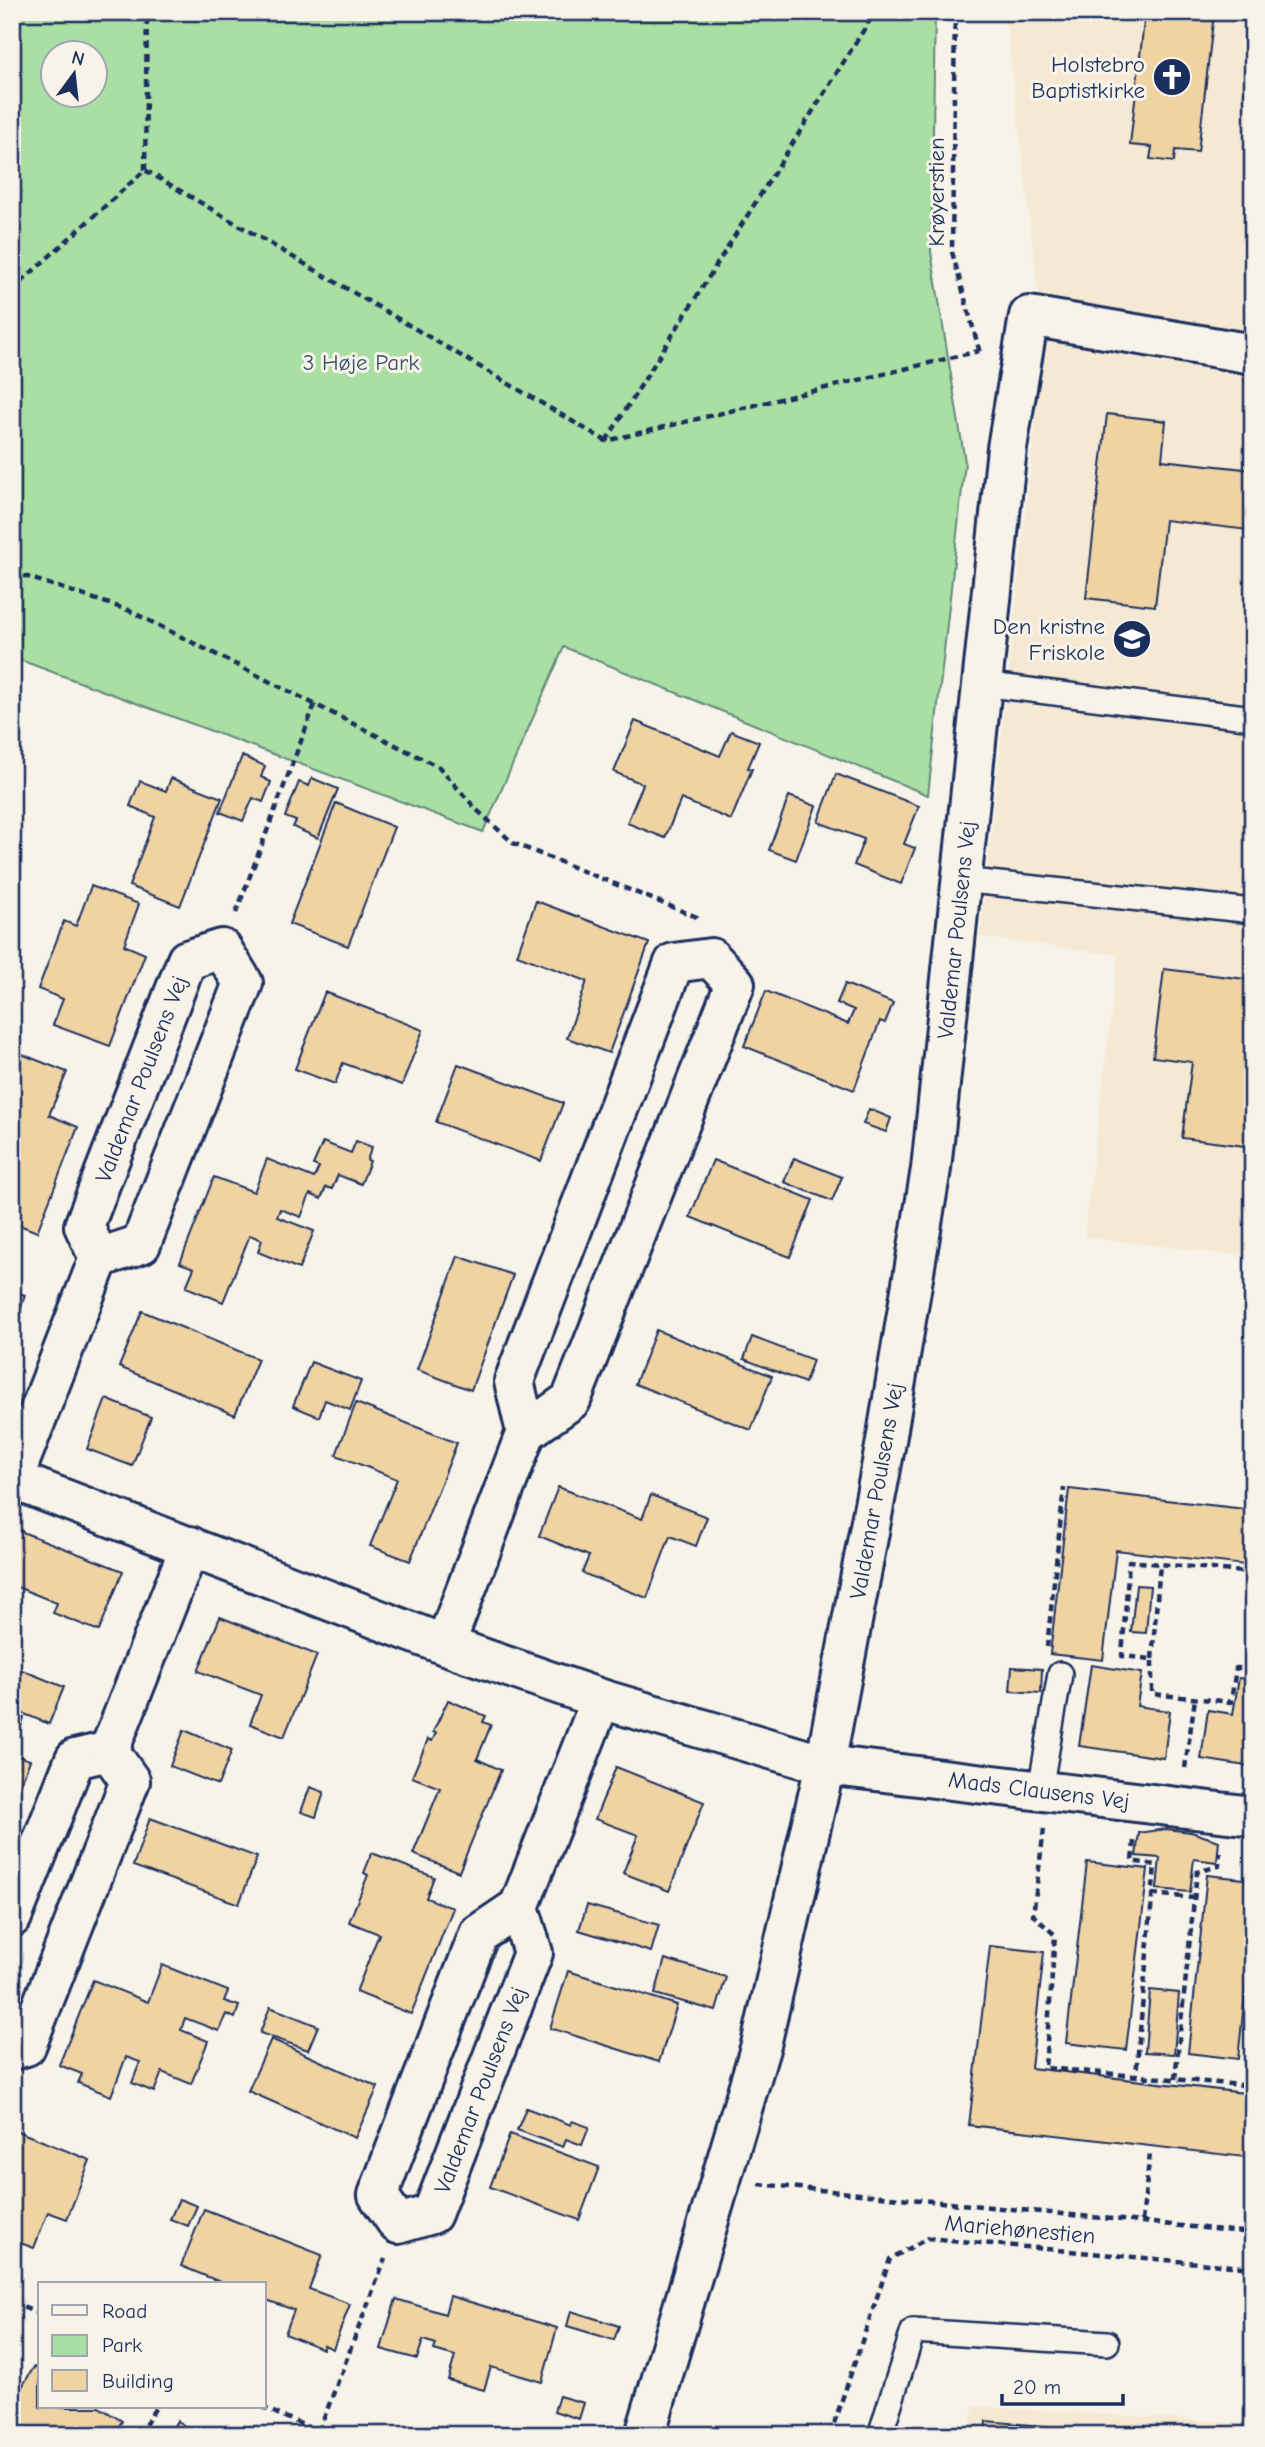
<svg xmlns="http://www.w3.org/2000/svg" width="1265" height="2447" font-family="'Comic Neue',sans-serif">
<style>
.built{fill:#f5e9d3}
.green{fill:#a9dfa2;stroke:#628780;stroke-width:2;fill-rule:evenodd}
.building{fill:#efd3a3;stroke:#1b2f5e;stroke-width:2}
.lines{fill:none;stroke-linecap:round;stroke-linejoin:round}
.service-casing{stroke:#1b2f5e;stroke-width:28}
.minor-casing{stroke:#1b2f5e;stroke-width:44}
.path{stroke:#1b2f5e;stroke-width:4.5;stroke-dasharray:7 5;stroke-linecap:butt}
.service{stroke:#f7f3e8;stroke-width:23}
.minor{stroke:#f7f3e8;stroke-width:38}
.labels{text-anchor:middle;stroke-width:6;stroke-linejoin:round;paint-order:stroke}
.poi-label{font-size:23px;fill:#1b2f5e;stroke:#f7f3e8;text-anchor:end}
.street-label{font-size:23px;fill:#1b2f5e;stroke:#f7f3e8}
.park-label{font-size:23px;fill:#37526c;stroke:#f7f3e8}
</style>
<rect width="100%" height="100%" fill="#f7f3e8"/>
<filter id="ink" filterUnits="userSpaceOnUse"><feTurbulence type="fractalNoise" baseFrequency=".0143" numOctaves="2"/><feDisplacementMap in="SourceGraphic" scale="14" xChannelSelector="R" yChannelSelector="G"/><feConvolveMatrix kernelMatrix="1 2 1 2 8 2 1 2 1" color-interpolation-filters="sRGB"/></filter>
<g filter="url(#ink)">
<g class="built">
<path d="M1005 12H1253V1257L1084 1237 1118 955 980 937 1044 341Z"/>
<path d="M973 2406 1253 2424V2435H970Z"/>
</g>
<path class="green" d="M12 12H935L931 252 965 462 928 795 564 647 483 832 12 657ZM52 52H94V94H52Z"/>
<g class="building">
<path d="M1145 12 1214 13 1198 152 1175 150 1174 162 1150 159 1152 147 1130 145Z"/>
<path d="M1107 414 1166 421 1162 460 1253 470 1248 530 1165 520 1155 606 1086 598Z"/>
<path d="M635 721 720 756 731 731 759 742 748 768 752 769 731 820 681 799 665 838 627 823 643 784 614 772Z"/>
<path d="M242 756 265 766 261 777 271 782 263 802 253 798 243 821 220 812Z"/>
<path d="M836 774 919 806 904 844 915 848 901 884 854 865 864 839 818 822Z"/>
<path d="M171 778 222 798 180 906 129 886 155 817 130 806 140 781 166 791Z"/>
<path d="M312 778 338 789 318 838 293 827 296 821 285 817 299 782 309 786Z"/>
<path d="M789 796 816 806 796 860 769 850Z"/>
<path d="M336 803 394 827 348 946 289 924Z"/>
<path d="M91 886 139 904 124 945 145 954 110 1046 53 1025 63 999 38 989 64 921 76 926Z"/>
<path d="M536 901 649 943 609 1053 567 1038 587 981 517 955Z"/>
<path d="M1164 969 1253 980V1147L1182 1138 1192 1062 1153 1057Z"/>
<path d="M845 984 893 1003 885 1023 880 1021 854 1090 744 1046 766 991 848 1024 854 1010 837 1003Z"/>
<path d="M325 992 423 1030 402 1085 343 1063 335 1084 295 1069Z"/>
<path d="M19 1053 67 1072 49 1115 78 1127 37 1232 12 1222V1128L20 1112 12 1109V1069Z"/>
<path d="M458 1064 563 1103 541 1161 436 1122Z"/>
<path d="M869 1109 891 1118 886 1132 863 1124Z"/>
<path d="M356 1141 372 1147 367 1160 370 1161 361 1184 338 1175 332 1189 326 1187 321 1199 310 1194 301 1217 280 1209 277 1217 314 1231 299 1269 258 1252 262 1240 250 1235 223 1302 186 1287 194 1268 180 1263 214 1177 254 1192 267 1159 314 1178 319 1167 313 1165 323 1142 351 1153Z"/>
<path d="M794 1158 842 1177 832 1201 784 1182Z"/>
<path d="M713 1160 813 1200 790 1257 690 1217Z"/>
<path d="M458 1256 513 1275 471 1390 417 1370Z"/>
<path d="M12 1291 25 1295 12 1336Z"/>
<path d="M142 1311 258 1359 235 1415 119 1367Z"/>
<path d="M656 1330 772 1376 751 1430 635 1384Z"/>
<path d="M752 1337 813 1360 805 1383 744 1359Z"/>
<path d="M311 1362 361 1381 350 1410 325 1400 319 1417 293 1406Z"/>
<path d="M106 1399 151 1417 132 1466 87 1449Z"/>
<path d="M356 1403 457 1443 410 1561 370 1546 397 1479 336 1455Z"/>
<path d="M558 1487 642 1519 651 1495 707 1517 696 1546 670 1536 647 1598 582 1573 589 1556 539 1536Z"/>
<path d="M1069 1489 1253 1510V1566L1116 1550 1103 1660 1050 1654Z"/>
<path d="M12 1528 123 1571 99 1631 53 1613 57 1603 12 1585Z"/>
<path d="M1136 1585 1150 1586 1146 1633 1131 1632Z"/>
<path d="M220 1617 317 1655 284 1737 250 1724 261 1695 198 1671Z"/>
<path d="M1091 1665 1142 1673 1137 1706 1170 1711 1164 1758 1079 1746Z"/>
<path d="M12 1666 64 1687 49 1724 12 1709Z"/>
<path d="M1012 1667 1042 1669 1041 1693 1010 1691Z"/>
<path d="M1239 1678 1253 1680V1767L1201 1759 1208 1710 1233 1714Z"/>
<path d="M448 1700 486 1716 483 1722 491 1725 477 1759 501 1770 459 1872 413 1854 440 1788 412 1777 428 1739 432 1741 436 1733 433 1732Z"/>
<path d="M12 1713 24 1718 12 1748Z"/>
<path d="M184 1730 232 1750 218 1785 170 1766Z"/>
<path d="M12 1754 30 1760 12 1806Z"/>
<path d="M616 1767 704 1802 669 1891 623 1873 638 1835 595 1819Z"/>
<path d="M310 1787 324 1792 316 1817 301 1812Z"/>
<path d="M150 1818 257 1857 239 1904 133 1866Z"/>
<path d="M1166 1829 1191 1832 1219 1841 1217 1862 1194 1859 1190 1892 1157 1889 1160 1858 1136 1856 1139 1833Z"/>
<path d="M372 1853 434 1877 426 1898 453 1908 411 2014 356 1992 379 1934 349 1922 368 1875 364 1873Z"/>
<path d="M1087 1862 1148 1869 1126 2050 1066 2043Z"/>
<path d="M1207 1875 1253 1880V1920L1238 2059 1188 2053Z"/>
<path d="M587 1905 659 1925 651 1952 579 1930Z"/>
<path d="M990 1946 1044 1952 1031 2068 1253 2094V2158L969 2125Z"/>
<path d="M665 1959 726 1977 716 2011 655 1994Z"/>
<path d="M162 1965 228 1991 224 2001 239 2006 235 2018 226 2014 219 2031 185 2018 181 2030 208 2041 191 2084 162 2072 154 2092 132 2083 140 2062 126 2057 111 2096 78 2083 82 2074 59 2065 93 1980 148 2002Z"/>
<path d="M568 1971 677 2005 659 2062 550 2028Z"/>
<path d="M1150 1990 1179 1993 1174 2054 1145 2052Z"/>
<path d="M270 2007 318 2026 308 2050 260 2033Z"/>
<path d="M271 2039 378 2087 355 2138 248 2091Z"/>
<path d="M526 2108 571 2125 572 2121 589 2127 582 2145 566 2139 563 2147 517 2130Z"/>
<path d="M12 2129 90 2160 67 2219 48 2212 34 2248 12 2240Z"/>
<path d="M510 2134 599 2167 579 2220 490 2187Z"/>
<path d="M179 2199 197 2206 188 2226 170 2219Z"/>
<path d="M204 2209 322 2255 309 2289 350 2304 333 2349 324 2345 323 2349 285 2334 294 2310 264 2299V2284H225L181 2266Z"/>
<path d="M450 2296 557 2328 542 2382 491 2367 484 2390 448 2380 455 2356 434 2350 436 2344 423 2340 417 2359 381 2349 396 2299 445 2314Z"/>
<path d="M571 2311 619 2326 614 2340 567 2326Z"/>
<path d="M34 2367 40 2371V2407H99L122 2421 114 2435H12V2403Z"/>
<path d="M559 2396 584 2403 579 2419 554 2411Z"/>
<path d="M177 2421 199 2435H168Z"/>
<path d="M986 2421 1099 2431V2435H985Z"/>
<path d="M1188 2426 1248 2430V2435H1188Z"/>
</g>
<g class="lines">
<g class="service-casing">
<g id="service">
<path d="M982 684 1253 718"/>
<path d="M961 880 1253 911"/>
<path d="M1040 1790 1060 1674"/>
<path d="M880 2435 913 2331 1107 2343"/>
</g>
</g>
<g class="minor-casing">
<g id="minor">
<path d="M12 1479 445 1645 601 1699 825 1765 1253 1816"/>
<path d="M13 1479 99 1258 84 1226 187 960 222 949 243 983 141 1244 99 1258"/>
<path d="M445 1645 526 1432 514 1381 674 963 711 958 735 984 571 1400 526 1432"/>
<path d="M109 1751 190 1546"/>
<path d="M519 1907 533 1953 432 2214 398 2224 378 2195 479 1934 519 1907 601 1699"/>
<path d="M12 1917 75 1759 109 1751"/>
<path d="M12 2050 26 2046 130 1781 109 1751"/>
<path d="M645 2435 761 2045 825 1765 885 1447 931 1169 1007 448 1029 316 1253 354"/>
</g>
</g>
<g class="path">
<path d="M955 12 952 252 980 353"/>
<path d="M145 170 147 12"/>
<path d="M12 290 145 170 606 441 979 351"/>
<path d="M606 441 875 12"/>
<path d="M12 572 128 610 439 767 477 810 513 843 697 917 698 921"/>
<path d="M236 913 315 704"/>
<path d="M1253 1573 1129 1561 1122 1656 1152 1659V1694L1231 1702 1236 1668H1253"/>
<path d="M1047 1647 1064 1488"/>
<path d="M1152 1659 1160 1564"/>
<path d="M1185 1768 1195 1699"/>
<path d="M1044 1829 1033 1915 1055 1935 1045 2068 1253 2086"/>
<path d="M1134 1841 1132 1861 1155 1865 1136 2075"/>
<path d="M1152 1894 1194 1898"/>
<path d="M1175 2079 1197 1872 1219 1866 1220 1852"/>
<path d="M759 2184 1253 2233"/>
<path d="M1142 2221 1150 2154"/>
<path d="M12 2303 40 2314"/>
<path d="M262 2407 326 2435"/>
<path d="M319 2431 385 2259"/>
<path d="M139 2435 156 2407"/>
<path d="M830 2435 890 2259 928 2238 1253 2268"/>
</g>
<use href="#service" class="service"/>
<use href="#minor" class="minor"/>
</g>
</g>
<defs>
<g id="church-disc" transform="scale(2.0125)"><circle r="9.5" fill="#1b2f5e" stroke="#f7f3e8"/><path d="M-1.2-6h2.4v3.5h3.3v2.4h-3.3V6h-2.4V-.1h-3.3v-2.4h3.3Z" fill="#fff"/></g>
<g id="school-disc" transform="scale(2.0125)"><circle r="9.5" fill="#1b2f5e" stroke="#f7f3e8"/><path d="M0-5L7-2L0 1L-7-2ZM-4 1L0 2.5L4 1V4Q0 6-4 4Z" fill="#fff"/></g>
</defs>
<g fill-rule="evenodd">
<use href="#church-disc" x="1172" y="77"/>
<use href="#school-disc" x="1132" y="639"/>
</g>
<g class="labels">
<g class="poi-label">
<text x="1145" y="72">Holstebro<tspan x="1145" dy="26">Baptistkirke</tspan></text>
<text x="1105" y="634">Den kristne<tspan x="1105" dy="26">Friskole</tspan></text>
</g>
<g class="street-label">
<text transform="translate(936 192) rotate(-90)" y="8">Krøyerstien</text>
<text transform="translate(956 930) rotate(-84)" y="8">Valdemar Poulsens Vej</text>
<text transform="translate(141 1079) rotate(-69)" y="8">Valdemar Poulsens Vej</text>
<text transform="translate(876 1491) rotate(-80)" y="8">Valdemar Poulsens Vej</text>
<text transform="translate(1039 1790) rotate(7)" y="8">Mads Clausens Vej</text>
<text transform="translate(480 2090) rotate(-69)" y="8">Valdemar Poulsens Vej</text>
<text transform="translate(1020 2229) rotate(5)" y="8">Mariehønestien</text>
</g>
<g class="park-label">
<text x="361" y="370">3 Høje Park</text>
</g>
</g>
<rect width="1265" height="2447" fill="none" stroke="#f7f3e8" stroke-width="42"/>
<rect x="21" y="21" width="1223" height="2405" fill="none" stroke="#1b2f5e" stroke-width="2.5" filter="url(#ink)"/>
<rect x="38" y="2282" width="228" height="126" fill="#f7f3e8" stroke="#9fa5b1" stroke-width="2"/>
<rect x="52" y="2305" width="35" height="10" fill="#f7f3e8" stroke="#9fa5b1" stroke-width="2"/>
<text x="102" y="2318" font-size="21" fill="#1b2f5e">Road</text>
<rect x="52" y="2335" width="35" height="21" fill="#a9dfa2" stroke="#9fa5b1" stroke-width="2"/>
<text x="102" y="2352" font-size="21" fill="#1b2f5e">Park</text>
<rect x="52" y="2370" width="35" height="21" fill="#efd3a3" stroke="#9fa5b1" stroke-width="2"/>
<text x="102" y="2388" font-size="21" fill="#1b2f5e">Building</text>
<g transform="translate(74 74) rotate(15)"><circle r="33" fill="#f7f3e8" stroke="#9fa5b1" stroke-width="2"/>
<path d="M0-5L12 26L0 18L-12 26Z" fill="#1b2f5e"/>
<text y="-10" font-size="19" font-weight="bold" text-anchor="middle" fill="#1b2f5e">N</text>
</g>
<path d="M1002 2394v10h121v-10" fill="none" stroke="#1b2f5e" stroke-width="3.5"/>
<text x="1013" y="2394" font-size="21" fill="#1b2f5e" stroke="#f7f3e8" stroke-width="5" paint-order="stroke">20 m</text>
</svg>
